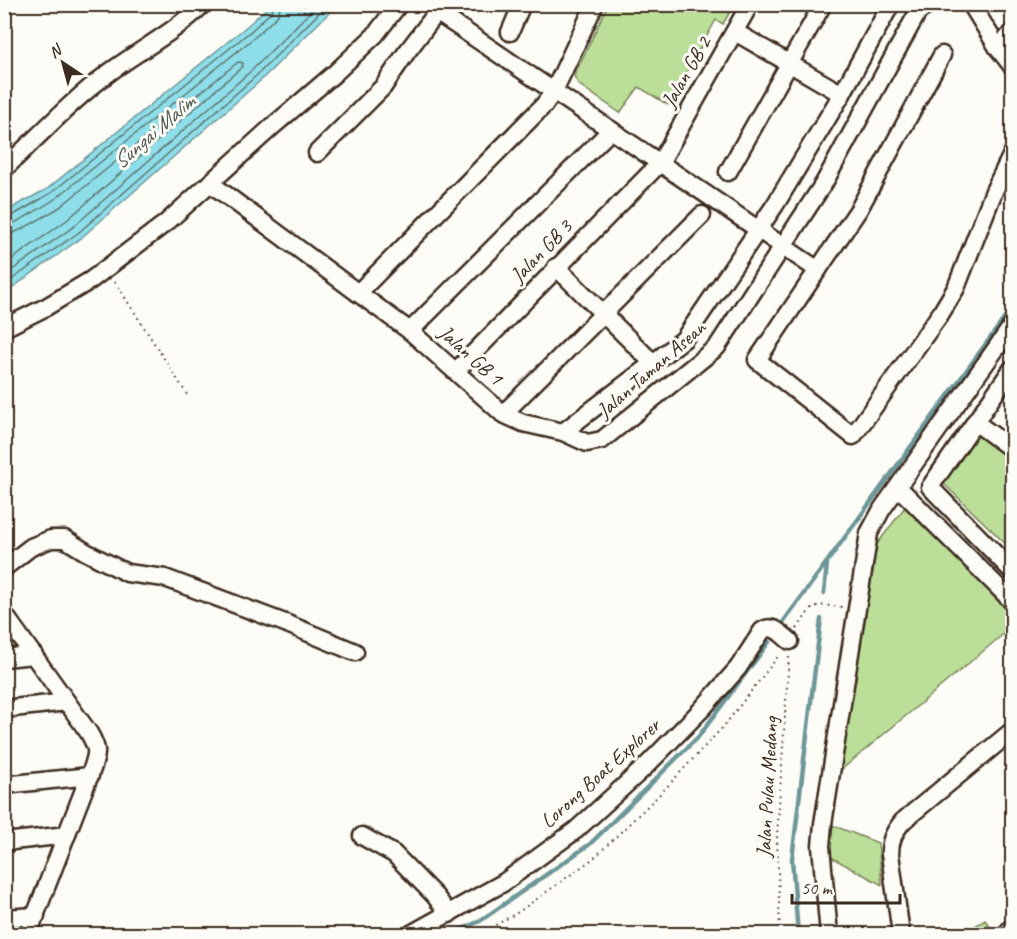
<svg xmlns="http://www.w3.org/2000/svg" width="1017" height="939" font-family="Caveat,sans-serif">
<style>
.green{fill:#bbde98;stroke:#7b845b;stroke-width:1.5}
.water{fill:#8edee9;stroke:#6d9698;stroke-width:1.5}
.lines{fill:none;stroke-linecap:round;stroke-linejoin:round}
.shore{stroke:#5c726f;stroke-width:1.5}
.stream{stroke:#6d9698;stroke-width:4.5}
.minor-casing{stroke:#3b2a1e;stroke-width:21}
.path{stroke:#3b2a1e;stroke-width:2;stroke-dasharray:1.5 4.5;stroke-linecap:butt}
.minor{stroke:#fdfcf7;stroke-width:16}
.labels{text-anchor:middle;stroke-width:6;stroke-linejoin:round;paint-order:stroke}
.street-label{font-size:21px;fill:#3b2a1e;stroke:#fdfcf7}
.water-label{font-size:22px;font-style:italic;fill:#505751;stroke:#fdfcf7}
</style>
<rect width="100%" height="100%" fill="#fdfcf7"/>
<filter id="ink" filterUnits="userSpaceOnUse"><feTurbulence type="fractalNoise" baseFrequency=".0167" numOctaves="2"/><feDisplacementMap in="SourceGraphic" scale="12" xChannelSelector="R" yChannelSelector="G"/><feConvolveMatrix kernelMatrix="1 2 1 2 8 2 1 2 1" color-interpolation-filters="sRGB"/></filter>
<g filter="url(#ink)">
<g class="green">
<path d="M608 5V4L734 5 723 24 716 20 668 105 639 87 620 113 578 84 574 76Z"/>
<path d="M978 434 1010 455 1012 454V550L942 482Z"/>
<path d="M905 507 1012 613V627L841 770 874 548Z"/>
<path d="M832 825 878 843 882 885 829 856Z"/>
<path d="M985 920 996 934H962Z"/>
</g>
<path class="water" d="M270 5H337L260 81 81 238 5 293V215L17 205 47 189 247 26Z"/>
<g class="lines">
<g class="shore">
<path d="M4 219C11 218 42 198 51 193L251 31 272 11 274 4"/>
<path d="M4 227C12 226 46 205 55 199L255 37 278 15 281 4"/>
<path d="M4 236C16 235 48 214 60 207L238 62 243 63 242 67 67 220 4 265"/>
<path d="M4 276 73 227 251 71 318 4"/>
<path d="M4 285 78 233 256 76 328 4"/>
</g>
<g class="stream">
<path d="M824 593 827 564"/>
<path d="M781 625 1012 308"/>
<path d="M452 934 480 921 590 844 699 736 769 642"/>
<path d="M798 934 792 859 821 619"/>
</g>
<g class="minor-casing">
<g id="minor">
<path d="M438 4V11L441 15 818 270"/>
<path d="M971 4 998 48 1012 66"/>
<path d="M510 32 522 4"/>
<path d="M735 32 842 94"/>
<path d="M998 48 1012 33"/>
<path d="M942 55 859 209 757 360 853 436 941 313 956 288 994 191 1012 154"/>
<path d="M317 153 383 87 406 53 438 11"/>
<path d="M4 169C39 136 72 100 110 72 141 49 175 32 203 4"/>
<path d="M728 172 823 4"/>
<path d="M210 183 358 293 544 105 554 91 595 4"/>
<path d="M556 267 653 363"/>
<path d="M358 293 410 331 503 414 523 423 563 432 587 443 602 440 717 347 824 183 918 12 929 4"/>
<path d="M4 328 46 307 91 280 167 222 273 126 335 73 375 35 399 4"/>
<path d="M410 331 611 130"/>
<path d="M1012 369 930 487 1012 571"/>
<path d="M456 371 660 163 750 4"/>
<path d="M503 414 702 215"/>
<path d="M975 422 1009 447 1012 444"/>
<path d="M563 432 684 339 775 205 842 94 891 4"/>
<path d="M899 488 1012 601"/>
<path d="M4 568 31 547 51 539H65L86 552 127 573 165 578 285 623 355 652"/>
<path d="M4 614 89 733C98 749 98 752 92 769L28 934"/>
<path d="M4 658 34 655"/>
<path d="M4 709 67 702"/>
<path d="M4 785 90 776"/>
<path d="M362 836 394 854 435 896 449 914"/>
<path d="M4 842 67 835"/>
<path d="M4 918 36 916"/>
<path d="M411 934 503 883 576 830 646 766 702 709 738 668 762 631C773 623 781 634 790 641"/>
<path d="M829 934 821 846 823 824 869 533 882 509 1012 326"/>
<path d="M901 934 890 854C890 840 894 832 903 821L1012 731"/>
<path d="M1006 934 1012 927"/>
</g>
</g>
<g class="path">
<path d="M115 282 188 396"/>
<path d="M797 629C814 603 812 604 842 607"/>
<path d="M480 934 520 911 594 858 662 792 724 726 780 654"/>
<path d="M780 934 777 836 789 656"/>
</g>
<use href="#minor" class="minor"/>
</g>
</g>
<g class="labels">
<g class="street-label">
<text transform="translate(686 72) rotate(-60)" y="7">Jalan GB 2</text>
<text transform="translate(541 251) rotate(-46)" y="7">Jalan GB 3</text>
<text transform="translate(471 355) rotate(42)" y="7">Jalan GB 1</text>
<text transform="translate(651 369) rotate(-41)" y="7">Jalan Taman Asean</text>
<text transform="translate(600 773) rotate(-42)" y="7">Lorong Boat Explorer</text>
<text transform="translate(767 787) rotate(-87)" y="7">Jalan Pulau Medang</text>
</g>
<g class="water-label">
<text transform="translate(153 131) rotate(-41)" y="8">Sungai Malim</text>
</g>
</g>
<rect width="1017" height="939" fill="none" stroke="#fdfcf7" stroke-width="24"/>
<rect x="12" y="12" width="993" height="915" fill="none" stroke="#3b2a1e" stroke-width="2" filter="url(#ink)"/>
<g transform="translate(63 63) rotate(324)" stroke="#fdfcf7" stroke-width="4.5" paint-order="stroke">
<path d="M0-4.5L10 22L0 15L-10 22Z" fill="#3b2a1e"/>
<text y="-9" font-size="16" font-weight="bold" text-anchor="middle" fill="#3b2a1e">N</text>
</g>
<path d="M792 894v9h108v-9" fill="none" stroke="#3b2a1e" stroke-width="3"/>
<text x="801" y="894" font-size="18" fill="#3b2a1e" stroke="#fdfcf7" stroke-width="4.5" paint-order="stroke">50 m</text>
</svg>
